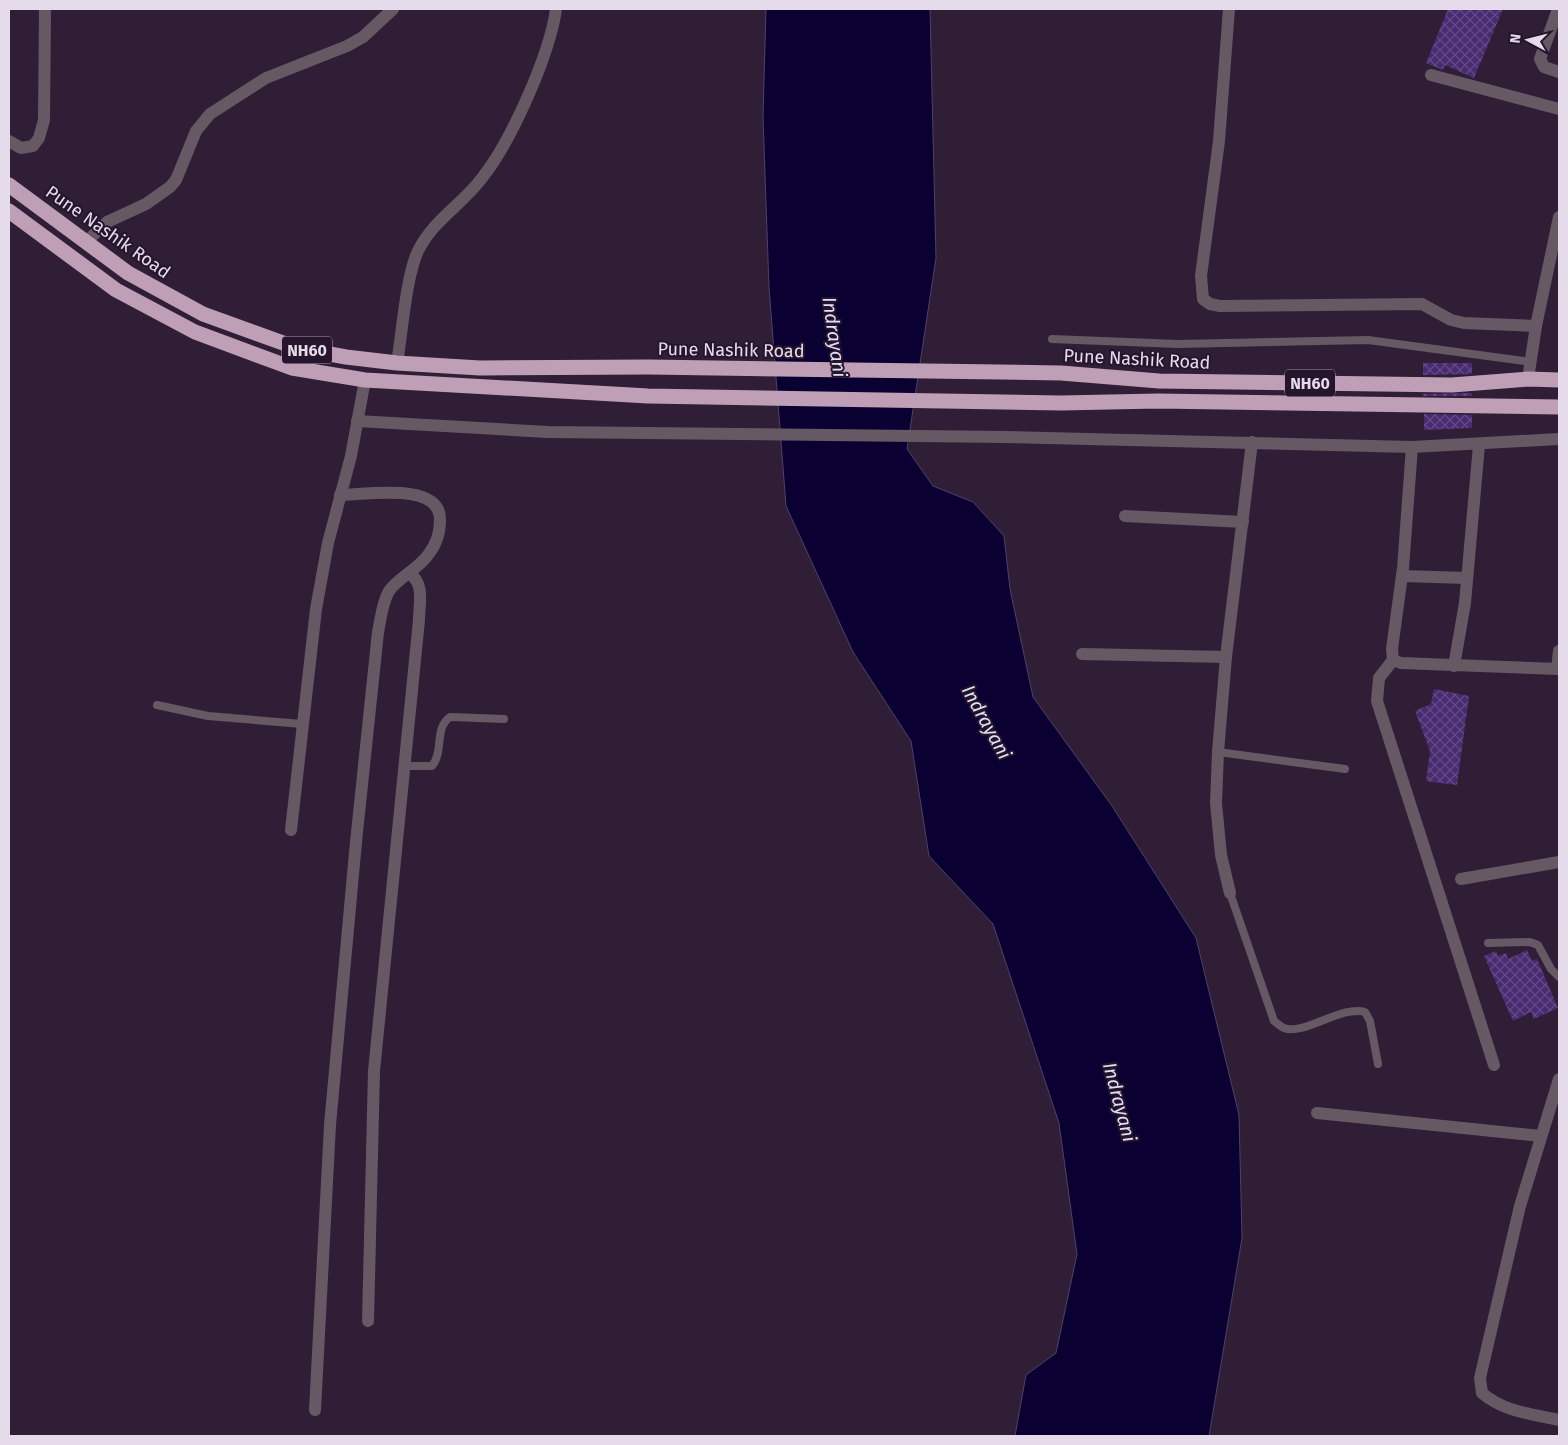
<svg xmlns="http://www.w3.org/2000/svg" width="1568" height="1445" font-family="'Fira Sans',sans-serif">
<style>
.water{fill:#0b0032;stroke:#4d4269}
.building{fill:url(#building-cross-hatch)}
.lines{fill:none;stroke-linecap:round;stroke-linejoin:round}
.lane{stroke:#665963;stroke-width:8}
.street{stroke:#665963;stroke-width:12}
.highway{stroke:#bf9fb6;stroke-width:15}
.labels{text-anchor:middle;stroke-width:4;stroke-linejoin:round;paint-order:stroke}
.shield{fill:#26152c;stroke:#aca0b1;stroke-width:1}
.shield-label{font-size:16px;font-weight:bold;fill:#e6dbea}
.street-label{font-size:18px;fill:#e6dbea;stroke:#26152c}
.water-label{font-size:19px;font-style:italic;fill:#dfe1f7;stroke:#26152c}
</style>
<defs>
<pattern id="building-cross-hatch" width="8" height="8" patternUnits="userSpaceOnUse" patternTransform="scale(1.25)"><rect width="8" height="8" fill="#492b72"/><path d="M0 0l8 8M0 8l8-8" fill="none" stroke="#634986"/></pattern>
</defs>
<rect width="100%" height="100%" fill="#301e36"/>
<path class="water" d="M766 9H930L936 258 907 449 933 486 973 502 1004 536 1010 589 1033 697 1112 806 1196 938 1239 1115 1242 1238 1209 1436H1015L1026 1375 1056 1353 1077 1254 1059 1123 993 924 929 856 911 741 853 652 786 506 769 287 763 117Z"/>
<g class="building">
<path d="M1448 9H1503L1474 78 1445 65 1443 70 1426 63Z"/>
<path d="M1423 363H1472V374L1423 375Z"/>
<path d="M1472 393V396H1423V394Z"/>
<path d="M1424 414 1472 415V428L1424 430Z"/>
<path d="M1434 689 1469 696 1457 785 1426 781 1430 751 1415 711 1431 704Z"/>
<path d="M1527 950 1532 961 1537 959 1558 1008 1534 1019 1531 1012 1513 1021 1484 956 1496 951 1498 956 1506 953 1508 959Z"/>
</g>
<g class="lines">
<g class="lane">
<path d="M1052 339 1178 344 1368 340 1531 362"/>
<path d="M157 705 208 716 302 724"/>
<path d="M1218 752 1345 769"/>
<path d="M403 766H432C444 752 434 728 450 717L504 719"/>
<path d="M1230 893 1274 1021C1277 1023 1281 1027 1284 1028 1304 1036 1341 1005 1365 1012L1370 1021 1378 1064"/>
<path d="M1488 943 1530 942 1538 945 1551 969 1559 977"/>
</g>
<g class="street">
<path d="M1229 9 1219 141 1201 276 1203 299 1210 304 1220 306 1422 304 1451 320 1464 323 1536 326"/>
<path d="M1558 9 1540 59 1544 67 1559 72"/>
<path d="M1431 75 1559 109"/>
<path d="M9 141 21 148 33 146 39 138 44 120 45 9"/>
<path d="M86 242 107 222 146 204 170 187 176 180 196 131 210 114 266 78 347 46 363 37 393 9"/>
<path d="M397 363C402 334 406 276 418 251 433 220 462 205 482 178 511 142 550 54 556 9"/>
<path d="M1528 379 1536 326 1559 217"/>
<path d="M357 421 548 432 1004 437 1412 447 1559 439"/>
<path d="M1412 447 1403 568 1392 649 1393 660 1401 663 1559 669"/>
<path d="M1125 516 1243 522"/>
<path d="M1402 576 1467 578"/>
<path d="M1082 654 1226 657"/>
<path d="M1393 660 1379 678 1377 701 1494 1065"/>
<path d="M1454 666 1465 603 1479 445"/>
<path d="M1557 669 1559 651"/>
<path d="M291 830 316 609 328 543 351 456 365 380"/>
<path d="M1461 879 1559 862"/>
<path d="M1230 893 1221 855 1216 803 1218 752 1226 657 1252 442"/>
<path d="M1559 1079 1520 1206 1480 1378 1482 1393C1504 1412 1532 1414 1559 1420"/>
<path d="M1317 1113 1541 1136"/>
<path d="M368 1321 374 1071 419 620C419 604 425 584 410 574"/>
<path d="M315 1410 330 1125 356 842 378 632C381 618 382 603 389 591 399 577 417 570 428 555 436 545 440 533 440 520 441 481 364 495 340 495"/>
</g>
<g class="highway">
<path d="M9 185 128 273 203 314 297 348 346 357 397 363 480 368 649 367 1061 373 1159 381 1452 385 1528 379 1559 380"/>
<path d="M9 211 116 290 195 332 292 368 365 380 648 396 1061 403 1158 401 1559 407"/>
</g>
</g>
<g class="labels">
<g class="shield">
<rect x="282" y="336.5" width="50" height="27" rx="4"/>
<rect x="1285" y="369.5" width="50" height="27" rx="4"/>
</g>
<g class="shield-label">
<text x="307" y="356">NH60</text>
<text x="1310" y="389">NH60</text>
</g>
<g class="street-label">
<text transform="translate(108 232) rotate(35)" y="6">Pune Nashik Road</text>
<text transform="translate(731 350) rotate(1)" y="6">Pune Nashik Road</text>
<text transform="translate(1137 359) rotate(3)" y="6">Pune Nashik Road</text>
</g>
<g class="water-label">
<text transform="translate(835 337) rotate(82)" y="7">Indrayani</text>
<text transform="translate(987 722) rotate(61)" y="7">Indrayani</text>
<text transform="translate(1120 1102) rotate(75)" y="7">Indrayani</text>
</g>
</g>
<rect width="1568" height="1445" fill="none" stroke="#e6dbea" stroke-width="20"/>
<g transform="translate(1528 40) rotate(277)" stroke="#26152c" stroke-width="4" paint-order="stroke">
<path d="M0-4L9 19L0 12L-9 19Z" fill="#e6dbea"/>
<text y="-8" font-size="14" font-weight="bold" text-anchor="middle" fill="#e6dbea">N</text>
</g>
</svg>
